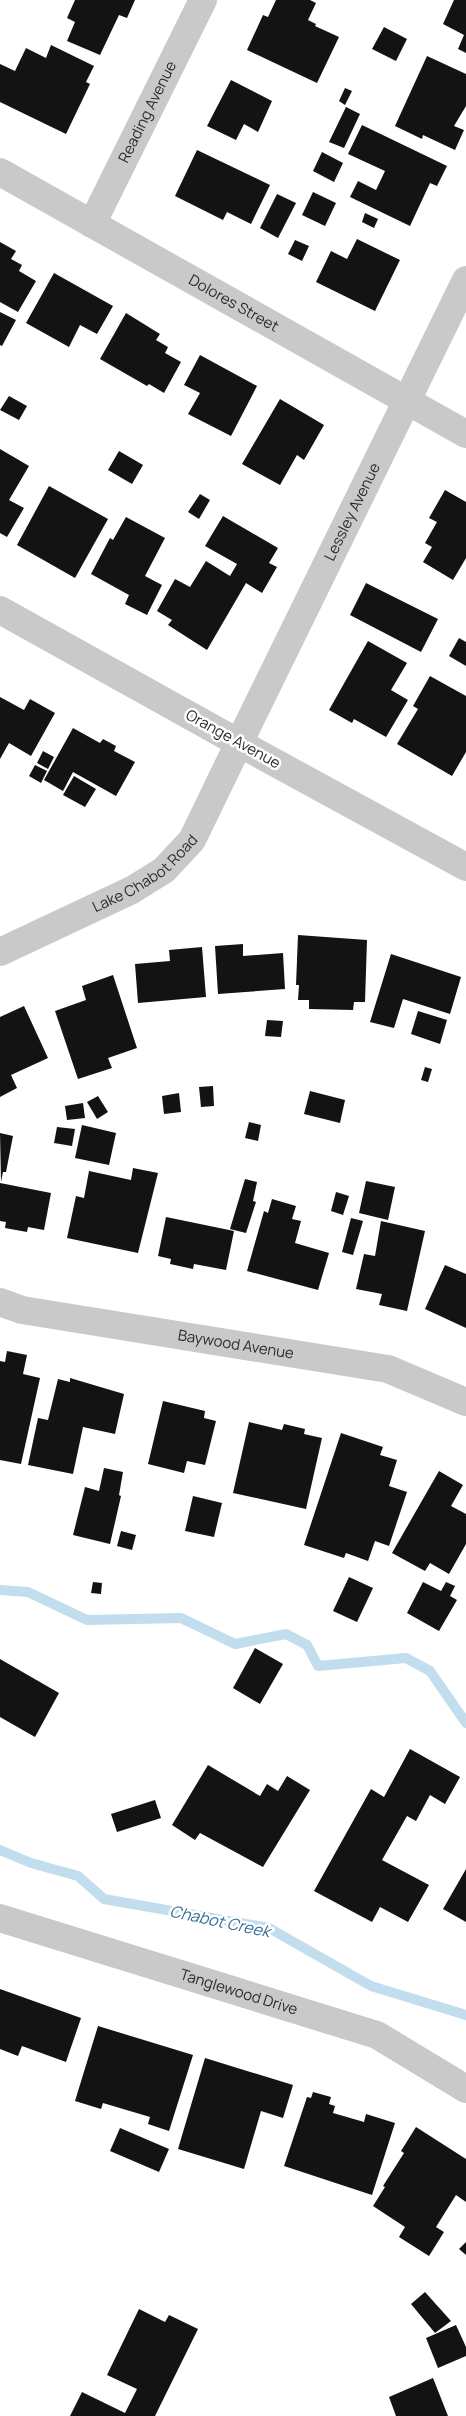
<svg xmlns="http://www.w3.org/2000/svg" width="466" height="2416" font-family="Manrope,sans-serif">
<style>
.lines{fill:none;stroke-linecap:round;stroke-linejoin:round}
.stream{stroke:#c2dded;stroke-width:10}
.building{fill:#131313}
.minor{stroke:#c9c9c9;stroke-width:28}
.tertiary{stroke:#c9c9c9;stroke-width:28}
.labels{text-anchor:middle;stroke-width:5;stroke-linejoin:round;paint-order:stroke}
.street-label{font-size:15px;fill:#2c2c2c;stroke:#fff}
.water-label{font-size:16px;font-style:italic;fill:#356f94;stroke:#fff}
</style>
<rect width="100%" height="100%" fill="#fff"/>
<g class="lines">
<g class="stream">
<path d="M0 1590 28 1592 87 1620 181 1618 235 1644 286 1634 307 1645 318 1666 406 1658 430 1671 466 1723"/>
<path d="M0 1850 31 1863 78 1876 104 1899 269 1928 371 1986 466 2015"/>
</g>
</g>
<g class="building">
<path d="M75 0H135L127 18 119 15 100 55 67 41 75 22 67 18Z"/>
<path d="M276 0H310L316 3 308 20 316 24 315 26 339 37 317 83 247 50 263 15 268 17Z"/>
<path d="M454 0H466V53L458 49 464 35 443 24Z"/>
<path d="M384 27 407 39 396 61 372 49Z"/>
<path d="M51 45 94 66 86 82 90 84 66 134 0 102V64L15 71 26 48 46 58Z"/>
<path d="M427 56 466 74V106L454 126 464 130 455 150 423 135 422 139 395 126Z"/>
<path d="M231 80 272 101 258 132 244 124 236 140 207 126Z"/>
<path d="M345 88 352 91 345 105 339 101Z"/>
<path d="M346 107 360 114 344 148 329 142Z"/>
<path d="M362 125 447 166 437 186 430 183 410 226 350 197 358 181 376 190 385 171 348 154Z"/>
<path d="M197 150 270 185 251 224 227 212 223 220 175 196Z"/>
<path d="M322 152 343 163 334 182 313 171Z"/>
<path d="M313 192 336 203 325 226 302 215Z"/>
<path d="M277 194 296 203 278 238 260 228Z"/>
<path d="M365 213 378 219 374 228 362 222Z"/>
<path d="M357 239 400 260 375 311 316 282 331 251 347 259Z"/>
<path d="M295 240 309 246 302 261 288 254Z"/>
<path d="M0 242 16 251 11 259 22 265 19 271 36 281 18 312 0 302Z"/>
<path d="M54 273 113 306 97 334 80 325 69 347 26 323Z"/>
<path d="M0 312 16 320 2 346 0 345Z"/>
<path d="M126 313 160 334 156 340 168 347 165 353 181 362 164 393 149 384 147 386 100 359Z"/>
<path d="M200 355 257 386 231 436 188 414 200 393 184 385Z"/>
<path d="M9 396 27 406 19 420 0 410Z"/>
<path d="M280 399 324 425 304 460 297 455 280 485 242 464Z"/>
<path d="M0 449 29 466 9 500 24 508 7 537 0 533Z"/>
<path d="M119 451 143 465 132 484 108 470Z"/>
<path d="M49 486 108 519 75 578 17 545Z"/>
<path d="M445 490 466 502V558L453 580 423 562 432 547 425 543 437 522 429 518Z"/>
<path d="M200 494 210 500 199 519 188 512Z"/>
<path d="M223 516 278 548 269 563 277 567 262 593 246 583 207 650 168 625 172 620 157 611 175 579 190 587 206 561 230 576 237 564 205 546Z"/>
<path d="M126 517 165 538 145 576 162 585 147 615 125 604 129 595 91 574 110 538 113 540Z"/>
<path d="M366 583 438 619 421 652 350 615Z"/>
<path d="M459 638 466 642V666L449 656Z"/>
<path d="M368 641 407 663 391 690 408 700 386 737 354 719 352 723 329 710Z"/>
<path d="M430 676 466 696V752L452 776 397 744 418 709 413 706Z"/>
<path d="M0 697 24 710 30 699 55 713 31 756 9 743 0 759Z"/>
<path d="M73 728 100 743 103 739 116 746 114 751 135 762 116 796 73 772 63 791 44 780Z"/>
<path d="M43 751 54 757 48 769 37 763Z"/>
<path d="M35 765 47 771 41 783 29 776Z"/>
<path d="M74 776 96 789 85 807 63 795Z"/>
<path d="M298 935 367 940 365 1002H354L353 1010 309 1009V1000H298L299 985H296Z"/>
<path d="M243 944V956L283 953 285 989 218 994 215 946Z"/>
<path d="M202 947 206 997 138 1003 135 964 170 961 169 950Z"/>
<path d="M391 954 461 977 450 1014 403 999 394 1028 370 1022Z"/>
<path d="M113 975 137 1048 108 1058 112 1068 78 1079 55 1011 86 1000 82 986Z"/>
<path d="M24 1006 48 1058 11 1075 17 1088 0 1097V1017Z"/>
<path d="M418 1011 447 1020 440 1044 411 1034Z"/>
<path d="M267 1020 283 1021 281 1037 265 1036Z"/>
<path d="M425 1067 432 1069 428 1082 421 1080Z"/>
<path d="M213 1086 214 1106 201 1107 199 1087Z"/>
<path d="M310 1091 345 1100 340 1123 304 1114Z"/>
<path d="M179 1093 181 1112 164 1114 162 1096Z"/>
<path d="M98 1096 108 1112 97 1119 87 1102Z"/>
<path d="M83 1103 85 1118 67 1120 65 1106Z"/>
<path d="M249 1122 261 1125 258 1141 245 1138Z"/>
<path d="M82 1125 116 1133 109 1165 75 1158Z"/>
<path d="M57 1127 75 1129 72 1146 54 1143Z"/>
<path d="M0 1133 13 1136 6 1172H3L1 1182Z"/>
<path d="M133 1168 158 1173 138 1253 67 1238 76 1196 84 1198 89 1171 131 1180Z"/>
<path d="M245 1179 257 1182 253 1201 256 1202 246 1233 230 1229Z"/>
<path d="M366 1181 395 1187 388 1220 359 1213Z"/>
<path d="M0 1183 51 1193 44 1230 28 1227 27 1232 5 1228 6 1222 0 1221Z"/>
<path d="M336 1192 349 1196 343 1215 331 1211Z"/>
<path d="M272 1199 296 1206 292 1219 301 1221 295 1243 329 1253 318 1290 247 1271 264 1211 268 1213Z"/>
<path d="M166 1217 234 1231 226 1270 194 1264 193 1269 170 1264 171 1259 158 1256Z"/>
<path d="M351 1218 363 1221 353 1255 342 1252Z"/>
<path d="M381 1221 425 1231 407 1311 379 1305 382 1294 356 1289 364 1254 375 1256Z"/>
<path d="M445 1265 466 1274V1328L425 1309Z"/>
<path d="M7 1351 27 1355 23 1374 40 1378 21 1464 0 1460V1361L5 1362Z"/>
<path d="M70 1378 124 1394 115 1434 83 1427 73 1474 28 1465 38 1418 48 1420 58 1379 70 1382Z"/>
<path d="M163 1401 205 1411 204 1418 216 1421 205 1465 187 1461 184 1473 148 1464Z"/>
<path d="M249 1422 282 1430 284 1424 305 1429 304 1434 322 1438 306 1509 233 1493Z"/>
<path d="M341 1433 383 1447 380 1455 397 1460 389 1486 407 1492 389 1546 375 1541 368 1561 346 1553 344 1558 304 1545Z"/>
<path d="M104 1468 123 1472 119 1495 121 1496 110 1544 73 1535 85 1487 99 1491Z"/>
<path d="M439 1471 463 1485 451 1506 466 1514V1544L449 1574 430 1563 425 1571 392 1553Z"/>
<path d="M193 1496 222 1503 214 1537 185 1531Z"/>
<path d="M121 1531 136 1535 132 1550 117 1546Z"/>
<path d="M349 1577 373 1588 357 1622 333 1611Z"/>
<path d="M93 1582 102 1583 101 1594 91 1593Z"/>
<path d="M423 1582 441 1591 446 1582 455 1586 450 1596 457 1600 439 1631 407 1613Z"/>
<path d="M255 1648 283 1664 260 1704 233 1688Z"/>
<path d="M0 1659 59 1693 35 1737 0 1717Z"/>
<path d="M410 1749 460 1777 445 1804 430 1795 416 1821 407 1816 382 1860 429 1885 408 1922 380 1907 372 1922 314 1891 371 1789 384 1797Z"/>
<path d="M208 1765 260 1796 267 1784 278 1791 287 1776 310 1790 263 1867 200 1833 195 1840 172 1825Z"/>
<path d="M155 1800 161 1818 117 1832 111 1814Z"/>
<path d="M466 1869V1922L443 1909Z"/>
<path d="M0 1989 81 2018 66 2062 22 2046 18 2056 0 2049Z"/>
<path d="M98 2026 193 2055 169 2131 148 2124 150 2117 103 2103 101 2109 75 2101Z"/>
<path d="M205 2058 293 2085 283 2118 261 2111 244 2169 178 2149Z"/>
<path d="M313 2092 331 2097 329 2104 335 2106 333 2113 364 2122 366 2114 395 2123 372 2195 284 2166 307 2097 311 2098Z"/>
<path d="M416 2127 466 2159V2202L456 2195 436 2227 444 2232 429 2256 399 2237 405 2227 373 2206 385 2187 383 2186 404 2153 401 2151Z"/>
<path d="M120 2128 169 2149 159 2172 110 2151Z"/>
<path d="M466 2242V2255L459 2249Z"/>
<path d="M425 2292 451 2321 435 2333 411 2304Z"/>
<path d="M139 2309 165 2322 169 2315 198 2329 155 2416H70L82 2392 125 2413 137 2389 107 2375Z"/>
<path d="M456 2325 466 2347V2356L438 2368 426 2338Z"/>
<path d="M433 2378 448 2416H396L389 2397Z"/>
</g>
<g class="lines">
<g class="minor">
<path id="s1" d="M0 172 466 434"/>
<path id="s2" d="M92 224 203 0"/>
<path id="s3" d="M0 610 239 743 466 280"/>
<path id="s4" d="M0 1302 22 1310 388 1369 466 1402"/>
<path id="s5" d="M0 1918 377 2035 466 2089"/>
</g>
<path class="tertiary" id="s6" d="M0 952 132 890 164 870 192 840 239 743 466 867"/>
</g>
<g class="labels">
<g class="street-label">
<text dy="5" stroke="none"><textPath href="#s2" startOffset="125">Reading Avenue</textPath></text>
<text dy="5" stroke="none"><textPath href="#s1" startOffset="268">Dolores Street</textPath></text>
<text dy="5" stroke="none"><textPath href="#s3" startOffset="531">Lessley Avenue</textPath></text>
<text transform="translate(233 739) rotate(29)" y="5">Orange Avenue</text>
<text dy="5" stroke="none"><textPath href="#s6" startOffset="166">Lake Chabot Road</textPath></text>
<text dy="5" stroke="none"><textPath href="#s4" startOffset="240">Baywood Avenue</textPath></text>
<text dy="5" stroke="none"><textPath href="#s5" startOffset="250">Tanglewood Drive</textPath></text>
</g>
<g class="water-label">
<text transform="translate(220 1921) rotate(12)" y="6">Chabot Creek</text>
</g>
</g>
</svg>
